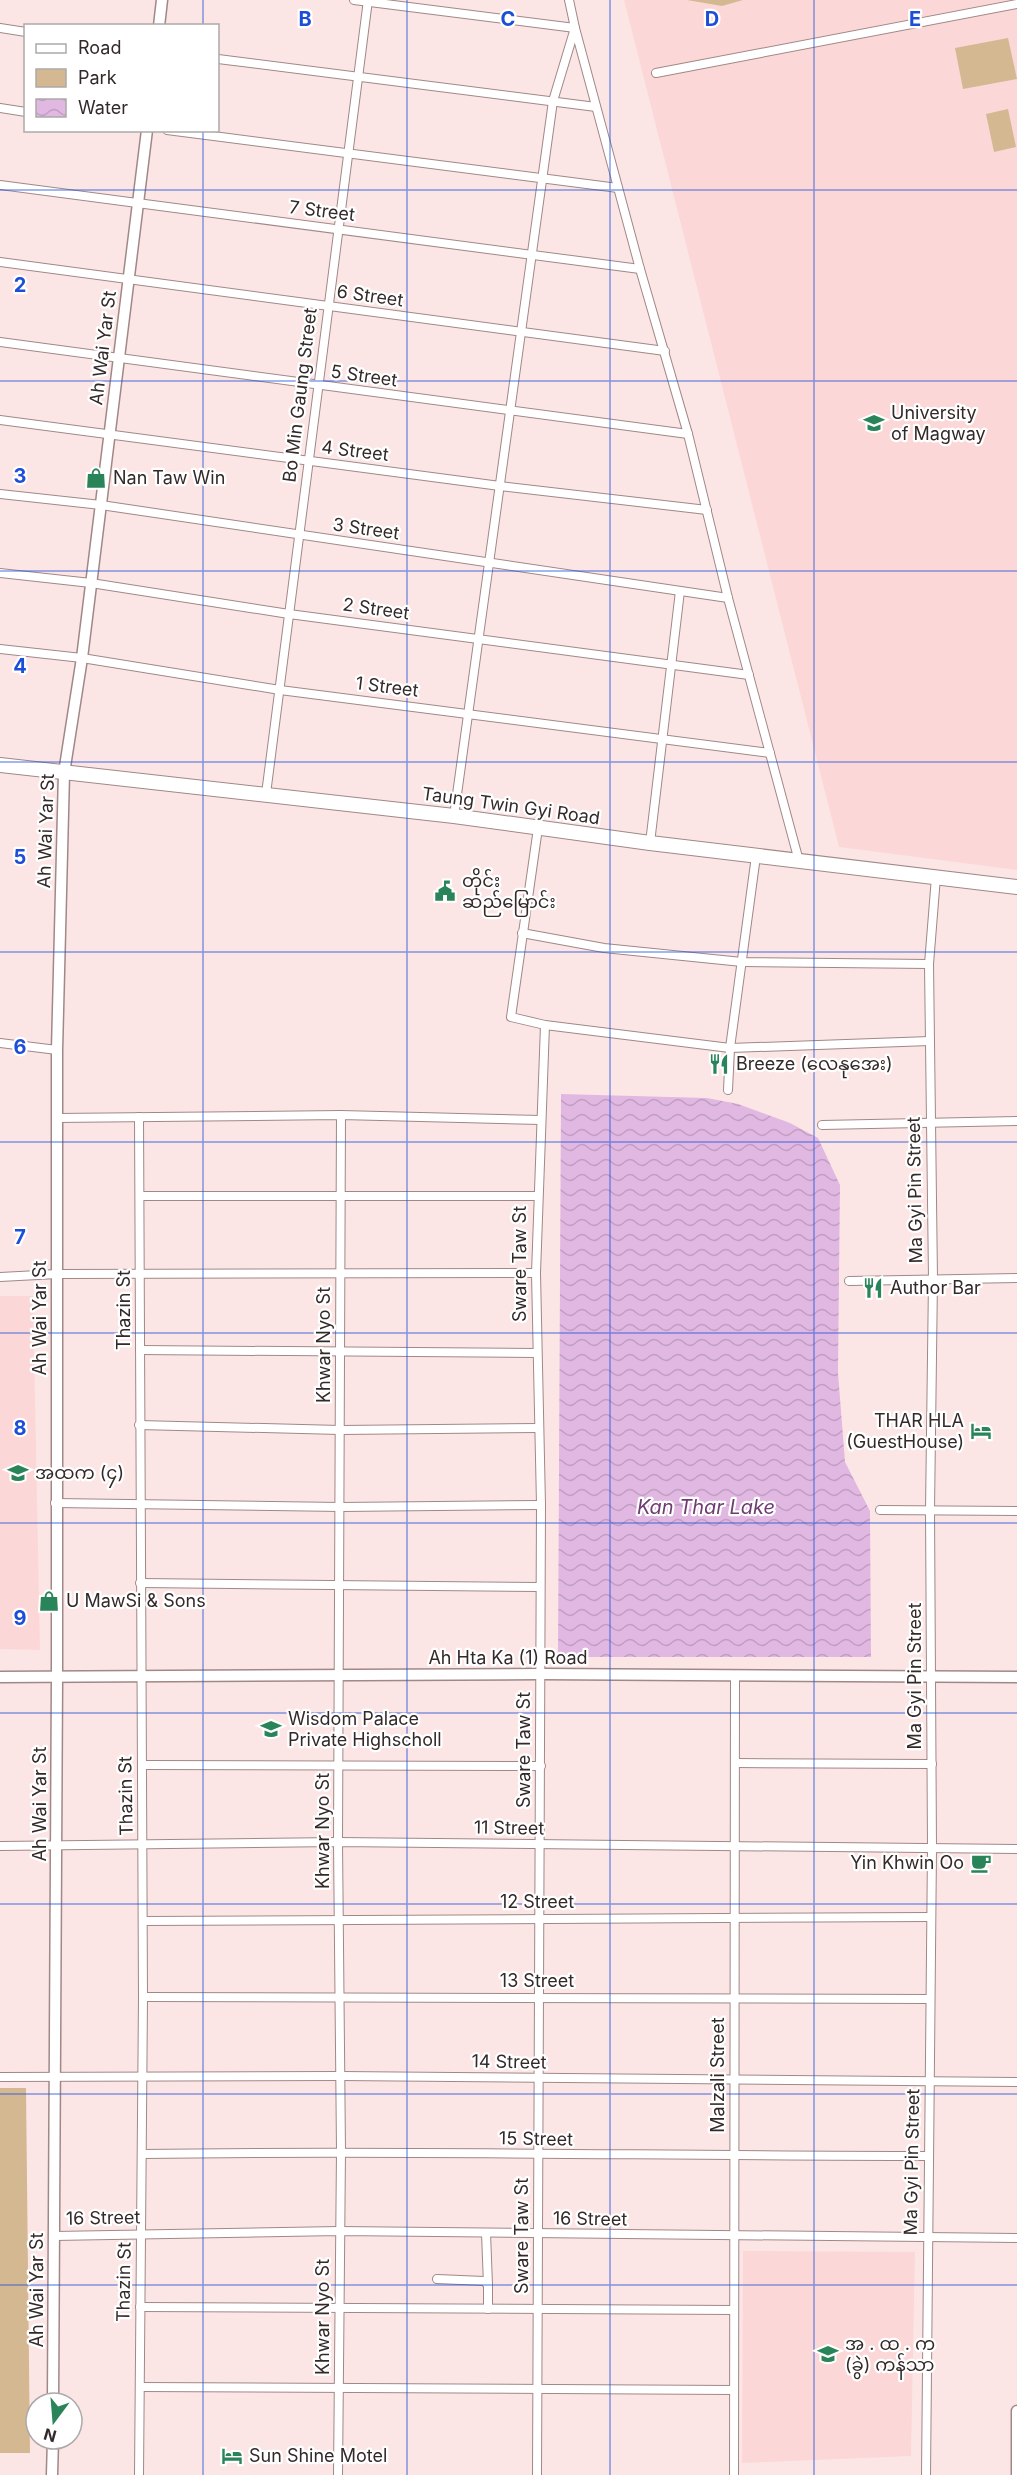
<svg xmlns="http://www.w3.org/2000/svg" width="1017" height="2475" font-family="Inter,'Noto Sans Myanmar',sans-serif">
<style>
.built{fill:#fbd8d7}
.green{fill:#d4b891}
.water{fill:url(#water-waves)}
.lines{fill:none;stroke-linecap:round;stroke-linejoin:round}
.minor-casing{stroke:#a08887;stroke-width:10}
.tertiary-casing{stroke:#a08887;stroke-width:13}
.trunk-casing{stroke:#a08887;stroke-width:16}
.minor{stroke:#fff;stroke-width:8}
.tertiary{stroke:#fff;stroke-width:10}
.trunk{stroke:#fff;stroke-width:14}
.grid{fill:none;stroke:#1d4ed8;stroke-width:1.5;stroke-opacity:0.55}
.labels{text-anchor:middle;stroke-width:4.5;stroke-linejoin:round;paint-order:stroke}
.street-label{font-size:18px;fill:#332929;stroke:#fff}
.poi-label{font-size:18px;fill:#332929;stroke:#fff;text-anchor:start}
.water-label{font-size:20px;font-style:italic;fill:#6f3d72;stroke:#fff}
.grid-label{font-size:20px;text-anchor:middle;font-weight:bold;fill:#1d4ed8;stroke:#fff;stroke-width:4.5;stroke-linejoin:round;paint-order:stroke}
</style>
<defs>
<pattern id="water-waves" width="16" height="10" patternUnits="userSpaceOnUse" patternTransform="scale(1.5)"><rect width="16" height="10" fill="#e0b8e2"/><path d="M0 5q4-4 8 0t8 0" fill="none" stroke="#c19ec2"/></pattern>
</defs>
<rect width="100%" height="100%" fill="#fce6e5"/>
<g class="built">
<path d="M624 0H1017V870L839 847Z"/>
<path d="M0 1296H33L40 1650 0 1649Z"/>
<path d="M743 2251 915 2252 911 2456 742 2463Z"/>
</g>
<g class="green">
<path d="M687 0H743L722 6Z"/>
<path d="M1008 38 1017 79 963 89 955 48Z"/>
<path d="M1008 109 1016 147 994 152 986 114Z"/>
<path d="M0 2088H26L30 2453H0Z"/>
</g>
<path class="water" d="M561 1094 707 1098 738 1104 790 1123 818 1138 840 1185 838 1373 845 1462 870 1511 871 1657H558Z"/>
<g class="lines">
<g class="minor-casing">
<g id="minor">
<path d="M354 0 575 28 640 269 688 434 728 598 799 861"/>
<path d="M0 28 26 32"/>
<path d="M218 59 596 107"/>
<path d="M656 73 1017 4"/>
<path d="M0 108 26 112"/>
<path d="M167 130 618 188"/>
<path d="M0 185 640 269"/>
<path d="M0 262 665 351"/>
<path d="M0 342 688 434"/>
<path d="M0 420 500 486 707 510"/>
<path d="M0 494 101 505 728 598"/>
<path d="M0 573 91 583 289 614 749 675"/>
<path d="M0 649 82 658 280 690 770 753"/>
<path d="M266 794 368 0"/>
<path d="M454 816 553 101 575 28 569 0"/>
<path d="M538 828 511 1017 545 1025 730 1048 930 1041"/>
<path d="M650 843 680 591"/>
<path d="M522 933 604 948 742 962 929 964"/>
<path d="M0 1043 57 1050"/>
<path d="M728 1090 730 1048 756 856"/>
<path d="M56 1118 341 1115 541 1120"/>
<path d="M822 1125 1017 1121"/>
<path d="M140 1196H537"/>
<path d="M0 1277 57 1274 536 1273"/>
<path d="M849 1281 1017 1278"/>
<path d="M140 1350 537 1353"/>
<path d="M139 1425 340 1430 539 1428"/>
<path d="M55 1503 341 1507 541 1505"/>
<path d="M880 1510 1017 1511"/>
<path d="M140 1583 539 1587"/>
<path d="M736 1763 932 1764"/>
<path d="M142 1765 541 1766"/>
<path d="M0 1846 338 1842 1017 1849"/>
<path d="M143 1921 931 1917"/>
<path d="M143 1997 930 1999"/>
<path d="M0 2077 341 2076 1017 2082"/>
<path d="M142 2154C404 2150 667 2156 929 2156"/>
<path d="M486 2233 488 2285"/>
<path d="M54 2236 339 2231 1017 2238"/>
<path d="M437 2279 484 2281 488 2285V2309"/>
<path d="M140 2307 734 2310"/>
<path d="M140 2387 734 2390"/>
<path d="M139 2475 143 1997 139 1117"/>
<path d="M338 2475 341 2151 338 1842 341 1115"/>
<path d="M537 2475 541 1505 536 1273 545 1025"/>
<path d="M734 2475 735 1675"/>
<path d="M926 2475 932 1848 930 1510 933 1279 929 964 936 877"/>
</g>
</g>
<g class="tertiary-casing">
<g id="tertiary">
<path d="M159 26 162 0"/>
<path d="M0 1677 541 1674 1017 1677"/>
<path d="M53 2403 57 1678V1050L64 773 82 658 147 130"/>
<path d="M52 2475 53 2439"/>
<path d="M1017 2475V2411"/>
</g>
</g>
<g class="trunk-casing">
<path id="trunk" d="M0 765 454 816 650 843 1017 887"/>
</g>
<use href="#minor" class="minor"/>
<use href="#tertiary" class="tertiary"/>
<use href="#trunk" class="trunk"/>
</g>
<path class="grid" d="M203 0V26M407 0V2475M610 0V2475M814 0V2475M203 130V2475M0 190H1017M0 381H1017M0 571H1017M0 762H1017M0 952H1017M0 1142H1017M0 1333H1017M0 1523H1017M0 1713H1017M0 1904H1017M0 2094H1017M0 2285H1017"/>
<defs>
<g id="university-bare" transform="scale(1.62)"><path d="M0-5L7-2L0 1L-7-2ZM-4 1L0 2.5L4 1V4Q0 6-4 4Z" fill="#298459" stroke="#fff" stroke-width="2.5" paint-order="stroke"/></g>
<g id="shop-bare" transform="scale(1.62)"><path d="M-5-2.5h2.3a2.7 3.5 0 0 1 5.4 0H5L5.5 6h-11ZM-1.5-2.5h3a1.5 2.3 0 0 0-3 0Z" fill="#298459" stroke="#fff" stroke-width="2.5" paint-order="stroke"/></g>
<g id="civic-bare" transform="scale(1.62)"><path d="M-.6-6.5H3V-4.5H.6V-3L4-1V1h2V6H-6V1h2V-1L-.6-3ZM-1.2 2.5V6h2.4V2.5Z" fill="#298459" stroke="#fff" stroke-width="2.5" paint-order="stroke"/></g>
<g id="restaurant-bare" transform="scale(1.62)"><path d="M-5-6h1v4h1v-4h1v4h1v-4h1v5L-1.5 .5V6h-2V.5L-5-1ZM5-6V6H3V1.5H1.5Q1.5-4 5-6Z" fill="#298459" stroke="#fff" stroke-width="2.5" paint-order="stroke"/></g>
<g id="hotel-bare" transform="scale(1.62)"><path d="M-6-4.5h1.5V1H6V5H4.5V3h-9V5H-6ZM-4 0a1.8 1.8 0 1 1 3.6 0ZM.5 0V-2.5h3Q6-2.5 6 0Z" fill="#298459" stroke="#fff" stroke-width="2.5" paint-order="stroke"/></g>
<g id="school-bare" transform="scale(1.62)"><path d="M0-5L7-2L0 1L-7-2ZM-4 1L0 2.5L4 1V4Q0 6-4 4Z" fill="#298459" stroke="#fff" stroke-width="2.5" paint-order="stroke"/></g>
<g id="cafe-bare" transform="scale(1.62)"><path d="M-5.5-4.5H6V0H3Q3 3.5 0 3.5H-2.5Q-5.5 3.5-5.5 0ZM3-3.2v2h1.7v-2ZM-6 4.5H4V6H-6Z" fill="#298459" stroke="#fff" stroke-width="2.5" paint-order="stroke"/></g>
</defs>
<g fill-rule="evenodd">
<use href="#university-bare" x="874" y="423"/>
<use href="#shop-bare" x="96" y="478"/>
<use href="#civic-bare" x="445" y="891"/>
<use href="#restaurant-bare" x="719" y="1064"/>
<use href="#restaurant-bare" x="873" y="1288"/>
<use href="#hotel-bare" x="981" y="1431"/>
<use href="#school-bare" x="18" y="1473"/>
<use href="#shop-bare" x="49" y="1601"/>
<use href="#school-bare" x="271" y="1729"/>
<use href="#cafe-bare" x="981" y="1863"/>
<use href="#school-bare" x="828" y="2354"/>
<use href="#hotel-bare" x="232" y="2456"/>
</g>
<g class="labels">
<g class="street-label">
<text transform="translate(322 211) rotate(7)" y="6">7 Street</text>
<text transform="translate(370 296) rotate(8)" y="6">6 Street</text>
<text transform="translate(103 348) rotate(-83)" y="6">Ah Wai Yar St</text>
<text transform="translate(364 376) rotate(8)" y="6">5 Street</text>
<text transform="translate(300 395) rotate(-83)" y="6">Bo Min Gaung Street</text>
<text transform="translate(355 451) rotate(7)" y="6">4 Street</text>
<text transform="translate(366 529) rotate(8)" y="6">3 Street</text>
<text transform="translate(376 609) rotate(8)" y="6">2 Street</text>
<text transform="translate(387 687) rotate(7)" y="6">1 Street</text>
<text transform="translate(511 806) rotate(8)" y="6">Taung Twin Gyi Road</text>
<text transform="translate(46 831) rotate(-88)" y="6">Ah Wai Yar St</text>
<text transform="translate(915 1190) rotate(-91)" y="6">Ma Gyi Pin Street</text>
<text transform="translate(520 1264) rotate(-90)" y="6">Sware Taw St</text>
<text transform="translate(124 1310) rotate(-90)" y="6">Thazin St</text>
<text transform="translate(40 1318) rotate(-90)" y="6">Ah Wai Yar St</text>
<text transform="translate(324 1345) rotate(-90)" y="6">Khwar Nyo St</text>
<text x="508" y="1664">Ah Hta Ka (1) Road</text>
<text transform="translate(915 1676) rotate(-90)" y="6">Ma Gyi Pin Street</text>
<text transform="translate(524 1750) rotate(-90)" y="6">Sware Taw St</text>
<text transform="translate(126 1796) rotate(-91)" y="6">Thazin St</text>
<text transform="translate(40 1804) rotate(-90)" y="6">Ah Wai Yar St</text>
<text transform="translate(509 1828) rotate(1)" y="6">11 Street</text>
<text transform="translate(323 1831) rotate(-90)" y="6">Khwar Nyo St</text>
<text x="537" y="1908">12 Street</text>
<text x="537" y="1987">13 Street</text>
<text transform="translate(509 2062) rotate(1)" y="6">14 Street</text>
<text transform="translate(718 2075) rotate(-90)" y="6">Malzali Street</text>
<text transform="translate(536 2139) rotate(1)" y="6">15 Street</text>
<text transform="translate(912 2162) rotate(-89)" y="6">Ma Gyi Pin Street</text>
<text transform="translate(103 2218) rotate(-1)" y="6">16 Street</text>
<text transform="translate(590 2219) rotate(1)" y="6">16 Street</text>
<text transform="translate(522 2236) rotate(-90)" y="6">Sware Taw St</text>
<text transform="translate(124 2282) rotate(-89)" y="6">Thazin St</text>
<text transform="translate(37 2290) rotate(-90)" y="6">Ah Wai Yar St</text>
<text transform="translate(323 2317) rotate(-90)" y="6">Khwar Nyo St</text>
</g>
<g class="poi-label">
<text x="891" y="419">University<tspan x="891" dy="21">of Magway</tspan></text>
<text x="113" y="484">Nan Taw Win</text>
<text x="462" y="887">တိုင်း<tspan x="462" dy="21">ဆည်မြောင်း</tspan></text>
<text x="736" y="1070">Breeze (လေနုအေး)</text>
<text x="890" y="1294">Author Bar</text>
<text x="964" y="1427" text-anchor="end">THAR HLA<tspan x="964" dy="21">(GuestHouse)</tspan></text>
<text x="35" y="1479">အထက (၄)</text>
<text x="66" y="1607">U MawSi &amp; Sons</text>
<text x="288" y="1725">Wisdom Palace<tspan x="288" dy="21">Private Highscholl</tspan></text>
<text x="964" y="1869" text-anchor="end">Yin Khwin Oo</text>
<text x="845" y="2350">အ . ထ . က<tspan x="845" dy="21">(ခွဲ) ကန်သာ</tspan></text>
<text x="249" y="2462">Sun Shine Motel</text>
</g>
<g class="water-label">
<text x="706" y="1514">Kan Thar Lake</text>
</g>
</g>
<g class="grid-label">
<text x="305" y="26">B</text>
<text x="508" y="26">C</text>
<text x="712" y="26">D</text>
<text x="915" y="26">E</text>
<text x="20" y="292">2</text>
<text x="20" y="483">3</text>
<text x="20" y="673">4</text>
<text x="20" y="864">5</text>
<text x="20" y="1054">6</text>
<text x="20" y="1244">7</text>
<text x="20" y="1435">8</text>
<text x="20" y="1625">9</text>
</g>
<rect x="24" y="24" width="195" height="108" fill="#ffffff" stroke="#ada9a9" stroke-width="1.5"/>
<rect x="36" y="44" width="30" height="9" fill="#ffffff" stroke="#ada9a9" stroke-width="1.5"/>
<text x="78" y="54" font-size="18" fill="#332929">Road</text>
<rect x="36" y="69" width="30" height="18" fill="#d4b891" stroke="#ada9a9" stroke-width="1.5"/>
<text x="78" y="84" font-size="18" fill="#332929">Park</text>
<rect x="36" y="99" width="30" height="18" fill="url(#water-waves)" stroke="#ada9a9" stroke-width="1.5"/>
<text x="78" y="114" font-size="18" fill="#332929">Water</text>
<g transform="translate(54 2421) rotate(196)"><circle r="28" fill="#ffffff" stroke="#ada9a9" stroke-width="1.5"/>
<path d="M0-4.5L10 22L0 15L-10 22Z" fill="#298459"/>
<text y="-9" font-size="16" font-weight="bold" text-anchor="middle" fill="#332929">N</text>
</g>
</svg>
